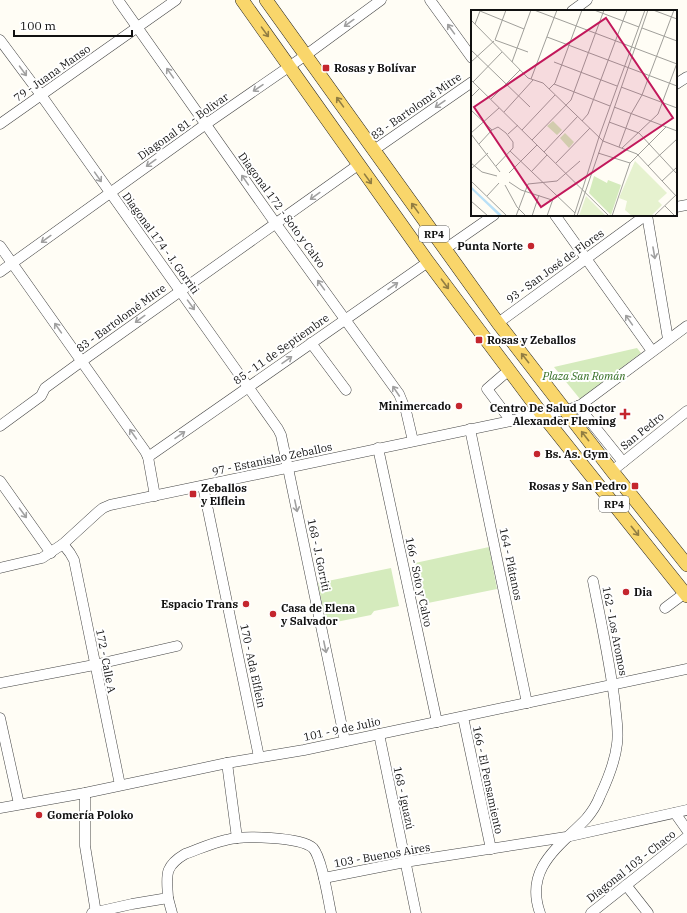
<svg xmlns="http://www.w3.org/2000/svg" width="687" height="913" font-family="'IBM Plex Serif',serif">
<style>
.green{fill:#d5ebbd}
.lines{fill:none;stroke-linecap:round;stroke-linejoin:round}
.minor-casing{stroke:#444;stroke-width:11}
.major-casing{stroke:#222;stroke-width:14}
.minor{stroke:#fff;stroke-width:10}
.major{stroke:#f9d66b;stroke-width:13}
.oneway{stroke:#a0a0a0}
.oneway2{stroke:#917d42}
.poi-dot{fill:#c4262e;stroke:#fff;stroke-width:1.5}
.labels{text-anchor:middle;stroke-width:4;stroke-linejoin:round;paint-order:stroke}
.shield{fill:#fff;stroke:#585858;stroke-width:1}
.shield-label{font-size:10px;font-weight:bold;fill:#111}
.poi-label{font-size:11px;font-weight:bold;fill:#111;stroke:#fff;text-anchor:start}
.street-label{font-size:11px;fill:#111;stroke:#fff}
.park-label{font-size:11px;font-style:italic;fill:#2f6b1f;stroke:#fff}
.inset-road{fill:none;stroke:#a09f9a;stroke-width:1}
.view{fill:#c2185b;fill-opacity:0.15;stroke:#c2185b;stroke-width:2}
.inset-edge{fill:none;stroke:#111;stroke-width:2}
</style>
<rect width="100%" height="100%" fill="#fffdf5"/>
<g class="green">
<path d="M637 348 641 353 580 399 554 367Z"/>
<path d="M489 547 497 589 423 604 415 563Z"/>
<path d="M391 568 399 606 374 611 371 615 326 624 318 583Z"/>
</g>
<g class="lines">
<g class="minor-casing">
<g id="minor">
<path d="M118 0 276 224 399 394 406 411 413 441"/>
<path d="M430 0 472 58"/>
<path d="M572 11 587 0"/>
<path d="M0 40 41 95 278 429 281 435 288 468 345 741"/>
<path d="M676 84 687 77"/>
<path d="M0 124 176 0"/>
<path d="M374 150 472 82"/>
<path d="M676 207 687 205"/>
<path d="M555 215 652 351"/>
<path d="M647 215 668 339"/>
<path d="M0 246 145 451 148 457 155 496"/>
<path d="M445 249 494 215"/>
<path d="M0 272 206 124 306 55 381 0"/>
<path d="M498 323 646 215"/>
<path d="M311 343 346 390"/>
<path d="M509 370 487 389 511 421"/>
<path d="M578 406 623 462"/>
<path d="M0 426 41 396 45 388 82 361 358 165"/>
<path d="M470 429 527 703"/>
<path d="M378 448 437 722"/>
<path d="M148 457 428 262"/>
<path d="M612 471 687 411"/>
<path d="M0 481 51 553"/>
<path d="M203 486 259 757"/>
<path d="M63 544 70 553 74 560 120 785"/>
<path d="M0 568 42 558 63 544 98 512 103 508 110 505 511 421C521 418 532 414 542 413 558 411 568 412 582 404L687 326"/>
<path d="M665 608 685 593"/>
<path d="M0 683 94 665 177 646"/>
<path d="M463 717 491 849"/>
<path d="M0 718 19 804"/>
<path d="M379 734 416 913"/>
<path d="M227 763 237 838"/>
<path d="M85 793V846L96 913"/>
<path d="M0 808 85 793 227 763 304 750 687 669"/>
<path d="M675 813 687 830"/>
<path d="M324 878 405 862 566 837 687 810"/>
<path d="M626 885 648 913"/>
<path d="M168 898 172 913"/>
<path d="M92 913 132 904 168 898C167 876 163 867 185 854 199 849 212 843 226 840 242 835 301 837 313 848 322 858 328 899 331 913"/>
<path d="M540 913C524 868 560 846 586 819 592 812 597 804 600 796 608 779 615 762 617 744 619 731 616 717 615 704 610 663 601 622 593 581"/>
<path d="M591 913 687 837"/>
</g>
</g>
<g class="major-casing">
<g id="major">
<path d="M242 0 428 262 541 413 687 596"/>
<path d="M266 0 498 323 612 471 687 565"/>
</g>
</g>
<use href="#minor" class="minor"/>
<use href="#major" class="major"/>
</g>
<defs><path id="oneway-shaft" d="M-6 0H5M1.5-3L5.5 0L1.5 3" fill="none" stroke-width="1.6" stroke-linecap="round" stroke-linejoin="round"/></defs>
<g class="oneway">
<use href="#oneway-shaft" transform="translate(349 23) rotate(144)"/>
<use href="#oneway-shaft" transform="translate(451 29) rotate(-126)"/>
<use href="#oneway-shaft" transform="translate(23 71) rotate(54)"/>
<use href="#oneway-shaft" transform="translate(170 73) rotate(-125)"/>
<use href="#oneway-shaft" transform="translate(258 88) rotate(146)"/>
<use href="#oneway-shaft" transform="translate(440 104) rotate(145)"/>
<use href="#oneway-shaft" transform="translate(151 163) rotate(144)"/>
<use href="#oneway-shaft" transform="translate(98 177) rotate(55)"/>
<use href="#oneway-shaft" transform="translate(245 180) rotate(-125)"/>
<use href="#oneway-shaft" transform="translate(315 196) rotate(144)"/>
<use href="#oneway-shaft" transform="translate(46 239) rotate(144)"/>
<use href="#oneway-shaft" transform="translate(654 253) rotate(80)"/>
<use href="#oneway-shaft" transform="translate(321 285) rotate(-126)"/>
<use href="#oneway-shaft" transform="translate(393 286) rotate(-35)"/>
<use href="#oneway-shaft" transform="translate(191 305) rotate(54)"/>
<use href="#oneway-shaft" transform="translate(140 319) rotate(144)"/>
<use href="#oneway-shaft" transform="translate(629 320) rotate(-125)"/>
<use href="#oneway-shaft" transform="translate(58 328) rotate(-125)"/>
<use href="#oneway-shaft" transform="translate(287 360) rotate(-35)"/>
<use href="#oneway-shaft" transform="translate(396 391) rotate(-124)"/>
<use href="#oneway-shaft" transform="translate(133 434) rotate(-125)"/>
<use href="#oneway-shaft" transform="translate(180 435) rotate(-35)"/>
<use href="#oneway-shaft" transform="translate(296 506) rotate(78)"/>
<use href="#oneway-shaft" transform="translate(23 513) rotate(54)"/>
<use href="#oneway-shaft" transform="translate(325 647) rotate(78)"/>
</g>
<g class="oneway2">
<use href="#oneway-shaft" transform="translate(265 32) rotate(54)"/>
<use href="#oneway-shaft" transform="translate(340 102) rotate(-126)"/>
<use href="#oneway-shaft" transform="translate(368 179) rotate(54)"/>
<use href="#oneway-shaft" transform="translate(415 208) rotate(-126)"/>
<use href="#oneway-shaft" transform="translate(445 284) rotate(53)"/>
<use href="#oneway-shaft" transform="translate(525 358) rotate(-128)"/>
<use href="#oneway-shaft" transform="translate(585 436) rotate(-128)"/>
<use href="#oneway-shaft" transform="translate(635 531) rotate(51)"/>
</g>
<g class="poi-dot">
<rect x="322" y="64" width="8" height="8" rx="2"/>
<circle cx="531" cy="246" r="4"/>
<rect x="475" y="336" width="8" height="8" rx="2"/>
<circle cx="459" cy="406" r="4"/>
<path d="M623 408h4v4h4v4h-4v4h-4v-4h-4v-4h4z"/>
<circle cx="537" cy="454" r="4"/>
<rect x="631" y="482" width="8" height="8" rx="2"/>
<rect x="189" y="490" width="8" height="8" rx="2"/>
<circle cx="626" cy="592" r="4"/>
<circle cx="246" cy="604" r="4"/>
<circle cx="273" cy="614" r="4"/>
<circle cx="39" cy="815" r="4"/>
</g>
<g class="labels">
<g class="shield">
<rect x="419" y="226" width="30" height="16" rx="3"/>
<rect x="599" y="496" width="30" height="16" rx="3"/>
</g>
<g class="shield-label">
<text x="434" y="238">RP4</text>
<text x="614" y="508">RP4</text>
</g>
<g class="poi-label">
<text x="334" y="72">Rosas y Bolívar</text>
<text x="523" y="250" text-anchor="end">Punta Norte</text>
<text x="487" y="344">Rosas y Zeballos</text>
<text x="451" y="410" text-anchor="end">Minimercado</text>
<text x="616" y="412" text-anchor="end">Centro De Salud Doctor<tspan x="616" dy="13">Alexander Fleming</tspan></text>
<text x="545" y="458">Bs. As. Gym</text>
<text x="627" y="490" text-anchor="end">Rosas y San Pedro</text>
<text x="201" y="492">Zeballos<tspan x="201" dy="13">y Elflein</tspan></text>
<text x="634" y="596">Dia</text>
<text x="238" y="608" text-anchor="end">Espacio Trans</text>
<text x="281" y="612">Casa de Elena<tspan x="281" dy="13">y Salvador</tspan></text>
<text x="47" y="819">Gomería Poloko</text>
</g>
<g class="street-label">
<text transform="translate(52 73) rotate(-35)" y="4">79 - Juana Manso</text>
<text transform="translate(416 106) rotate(-35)" y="4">83 - Bartolomé Mitre</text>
<text transform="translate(183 126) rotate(-35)" y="4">Diagonal 81 - Bolivar</text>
<text transform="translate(282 210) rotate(54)" y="4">Diagonal 172 - Soto y Calvo</text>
<text transform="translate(161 243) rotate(54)" y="4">Diagonal 174 - J. Gorriti</text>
<text transform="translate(555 266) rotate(-36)" y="4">93 - San José de Flores</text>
<text transform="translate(121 318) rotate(-36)" y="4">83 - Bartolomé Mitre</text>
<text transform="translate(281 349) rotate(-35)" y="4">85 - 11 de Septiembre</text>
<text transform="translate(642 431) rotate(-39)" y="4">San Pedro</text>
<text transform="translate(272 459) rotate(-12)" y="4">97 - Estanislao Zeballos</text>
<text transform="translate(319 555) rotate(78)" y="4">168 - J. Gorriti</text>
<text transform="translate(511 564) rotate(78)" y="4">164 - Plátanos</text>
<text transform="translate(419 582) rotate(78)" y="4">166 - Soto y Calvo</text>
<text transform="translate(615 631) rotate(79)" y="4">162 - Los Aromos</text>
<text transform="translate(106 661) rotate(79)" y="4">172 - Calle A</text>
<text transform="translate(253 666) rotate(78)" y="4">170 - Ada Elflein</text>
<text transform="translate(342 729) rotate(-12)" y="4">101 - 9 de Julio</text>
<text transform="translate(488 780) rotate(78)" y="4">166 - El Pensamiento</text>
<text transform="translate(404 798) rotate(78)" y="4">168 - Iguazú</text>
<text transform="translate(382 855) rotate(-10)" y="4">103 - Buenos Aires</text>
<text transform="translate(631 866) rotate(-38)" y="4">Diagonal 103 - Chaco</text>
</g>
<g class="park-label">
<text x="584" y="380">Plaza San Román</text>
</g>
</g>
<g transform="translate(471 10)">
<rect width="206" height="206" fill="#fffdf5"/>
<path d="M82 111 91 120 86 125 76 116ZM94 123 103 132 98 138 89 128ZM123 166 136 173 137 170 150 175 140 205 118 183Z" fill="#d5ebbd"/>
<path d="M164 151 196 183 187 191 191 195 180 206H161L154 200 156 191 148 188ZM115 186 135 206H108Z" fill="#e6f2cf"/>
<path d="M0 176 4 180 32 206H28L0 179Z" fill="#b9e0f7"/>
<path class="inset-road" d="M63 0 206 54M123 0 168 17M182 0 206 9M9 1 53 19M0 10 57 68 72 73 132 131 166 144 206 187M4 14 9 1M171 18 206 31M76 27 206 76M24 30 57 42M24 30 35 0M0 40 59 97M0 52 23 31M41 52 60 0M83 52 146 76M60 69 86 0M0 70 138 206M2 72 31 42M83 74 139 96M150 77 206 98M78 79 84 73 111 0M0 87 9 78M20 89 49 60M143 97 206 121M0 100 21 120 27 117 35 123 42 132V138L25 156M33 102 62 70M111 111 117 104 156 0M138 112 168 123 206 164M51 120 84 85M0 123 28 98M0 124 29 162M37 124 47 115M61 130 100 90 133 0M8 134 21 120M148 137 160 104 171 85 203 0M151 138 187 104 206 53M39 141 104 203M73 142 107 106M127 143 159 153M0 153 11 162 26 166M85 153 119 118M177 156 206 129M0 159 17 143M60 162 76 145M38 163 66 135M0 171 36 206M191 171 206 157M38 172 50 180 81 190M34 175 46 197 55 206M16 186 28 173M0 191 17 206M194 196 204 206M45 206 57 174 86 171 109 151M61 206 68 185M76 206 82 189M103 206 128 127 174 0M106 206 177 0M141 206 159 153 195 117M183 206 206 184"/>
<path class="view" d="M135 8 202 108 70 197 3 97Z"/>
<rect width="206" height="206" class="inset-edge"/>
</g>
<path d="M14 30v6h118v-6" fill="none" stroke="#111111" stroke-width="2"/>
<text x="20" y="30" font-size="12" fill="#111111" stroke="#ffffff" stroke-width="3" paint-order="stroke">100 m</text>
</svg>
